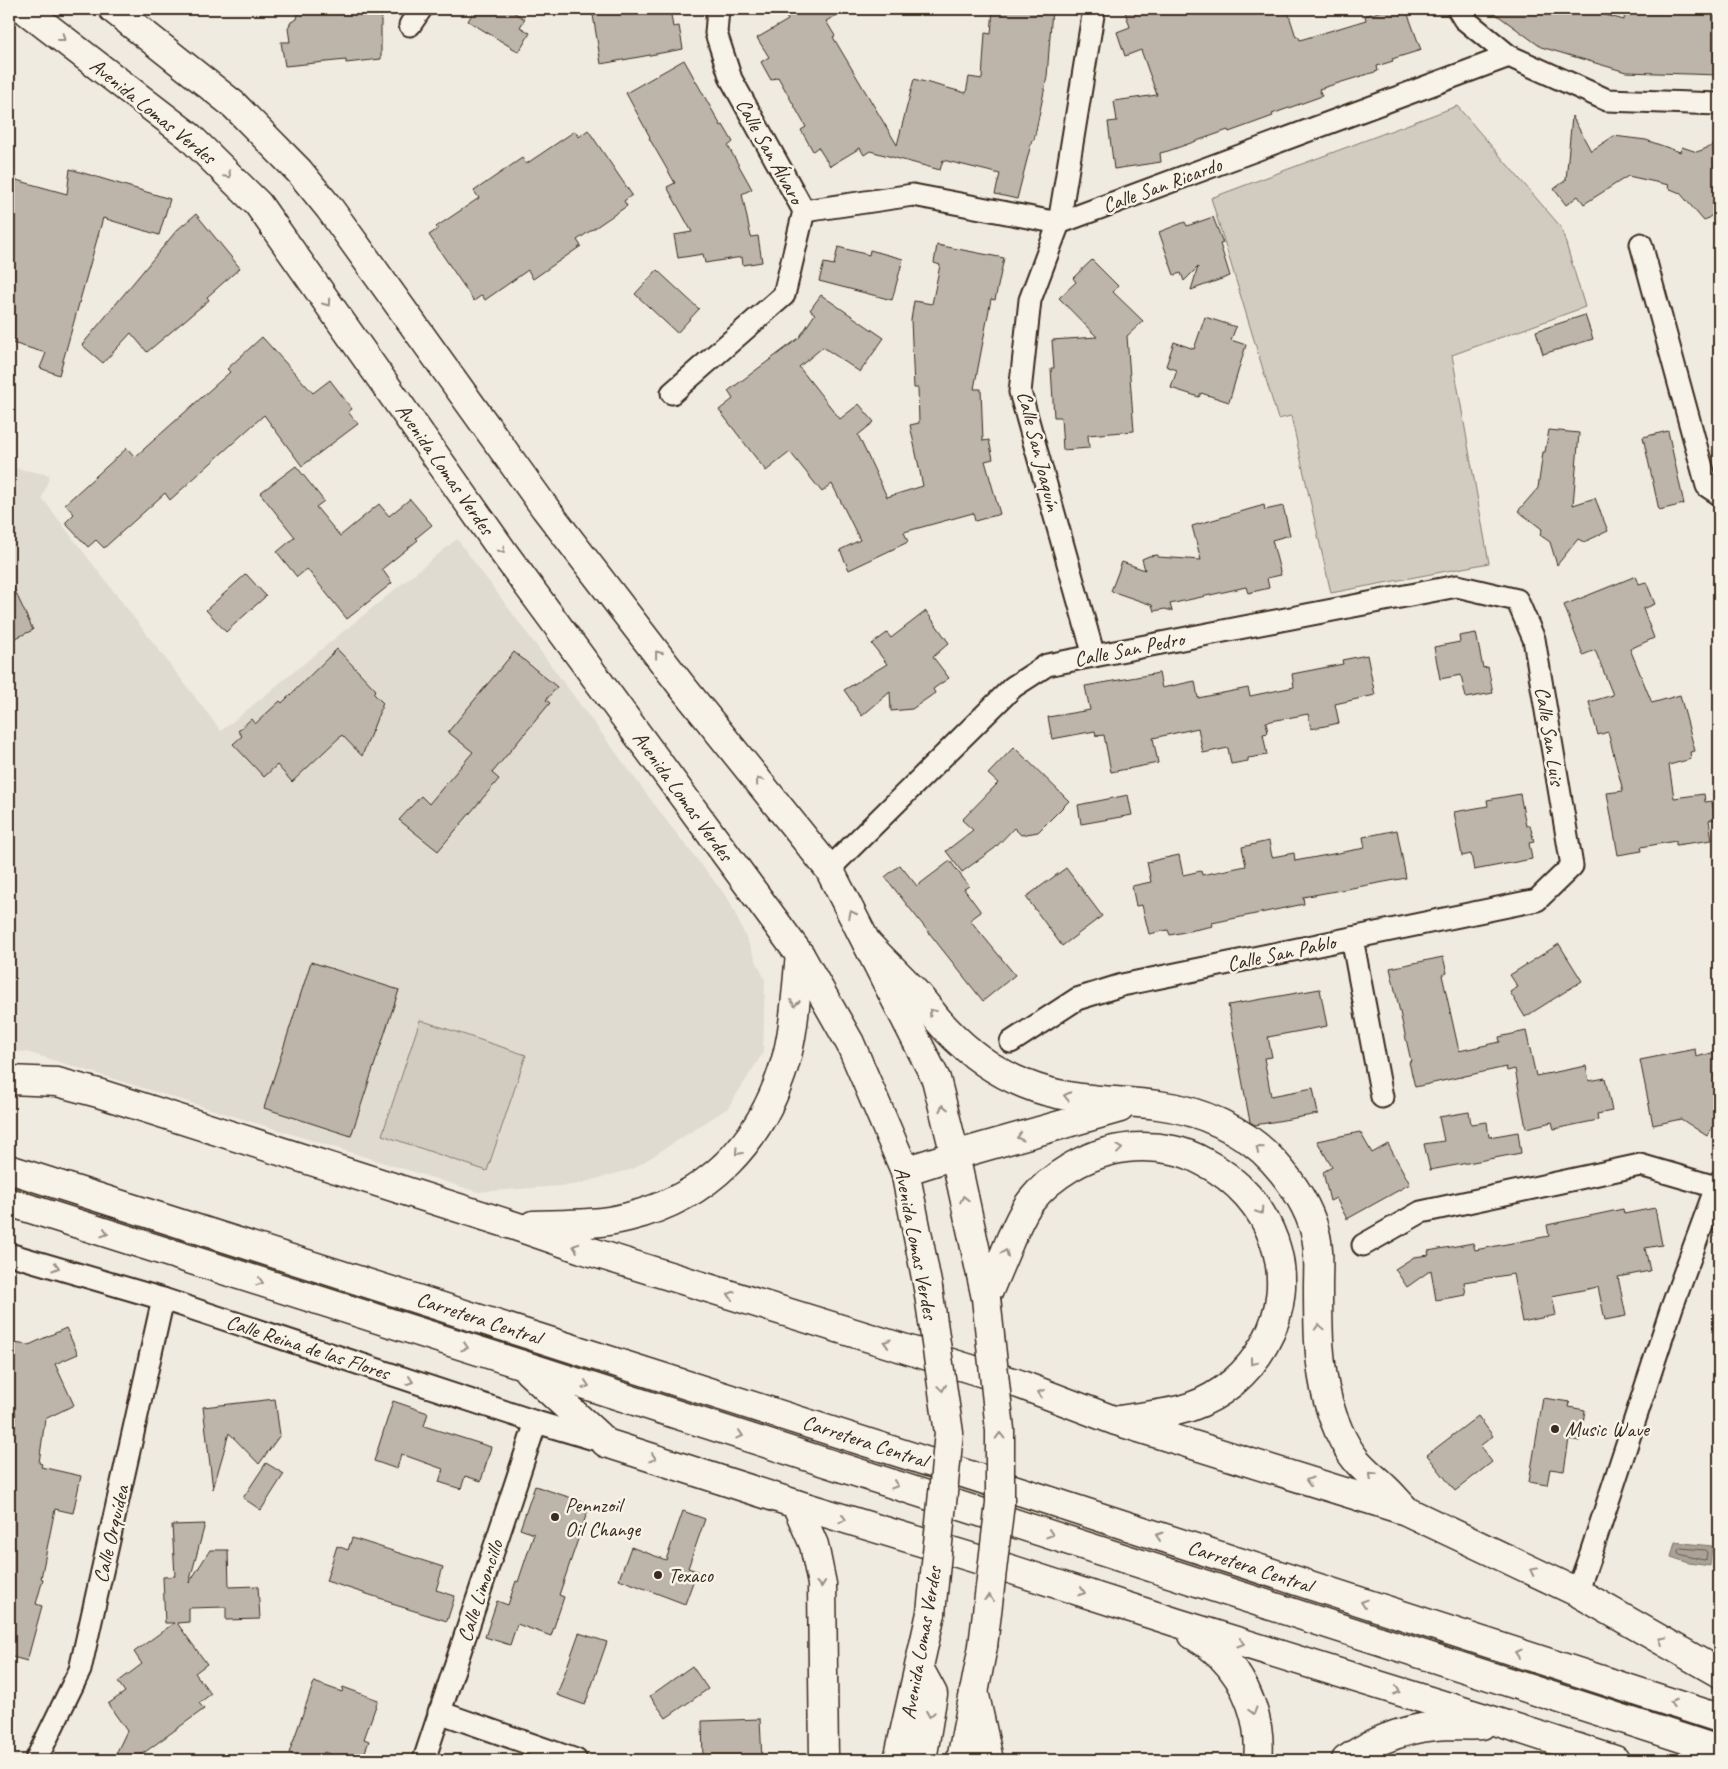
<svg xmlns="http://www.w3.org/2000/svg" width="1728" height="1769" font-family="Caveat,sans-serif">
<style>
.built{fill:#e0dbd0}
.green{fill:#d1cbc0;stroke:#867a6f}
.water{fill:#aaa296;stroke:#7e7266}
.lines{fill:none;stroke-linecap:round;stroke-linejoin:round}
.shore{stroke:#675a4e;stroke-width:1}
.building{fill:#bdb5aa;stroke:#3b2a1e}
.minor-casing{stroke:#3b2a1e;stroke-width:25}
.primary-casing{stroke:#3b2a1e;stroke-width:31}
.motorway-casing{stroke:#3b2a1e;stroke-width:31}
.minor{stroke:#f7f3e8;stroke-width:21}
.primary{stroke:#f7f3e8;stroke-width:28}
.motorway{stroke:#f7f3e8;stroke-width:28}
.primary-bridge-casing{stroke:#3b2a1e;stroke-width:31;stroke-linecap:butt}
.primary-bridge{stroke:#f7f3e8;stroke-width:28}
.oneway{stroke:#998e83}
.poi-dot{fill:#3b2a1e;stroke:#f7f3e8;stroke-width:2}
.labels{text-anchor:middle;stroke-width:5;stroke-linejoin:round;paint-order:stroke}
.street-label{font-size:21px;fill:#3b2a1e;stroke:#f7f3e8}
.poi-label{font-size:21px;fill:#3b2a1e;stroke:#f7f3e8;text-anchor:start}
</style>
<rect width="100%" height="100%" fill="#efebe0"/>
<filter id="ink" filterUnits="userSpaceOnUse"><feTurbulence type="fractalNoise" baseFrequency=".02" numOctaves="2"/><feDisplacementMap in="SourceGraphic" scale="10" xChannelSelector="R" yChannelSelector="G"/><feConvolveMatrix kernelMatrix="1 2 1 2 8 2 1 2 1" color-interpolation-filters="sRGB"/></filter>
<g filter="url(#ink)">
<path class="built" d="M9 467 50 475 42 498 221 731 457 539 669 824 729 900 765 980 763 1053 728 1108 633 1169 574 1185 478 1192 27 1052 9 1051Z"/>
<g class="green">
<path d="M1457 106 1561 227 1585 307 1452 355 1489 563 1331 593 1291 416 1278 419 1211 198Z"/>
<path d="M420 1020 526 1055 487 1171 382 1135Z"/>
</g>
<path class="water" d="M1675 1542 1712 1546 1710 1566 1689 1563 1671 1557Z"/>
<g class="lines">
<path class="shore" d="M1681 1548 1705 1550 1707 1552 1706 1559 1703 1560 1679 1554 1678 1551Z"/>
</g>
<g class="building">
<path d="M299 9H381V59L346 63V60L285 66 281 42H290L288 28 291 22 297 19Z"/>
<path d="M475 9H508L525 19 520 27 530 33 519 52 468 21Z"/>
<path d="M592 9H670L673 27 679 26 683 49 601 64Z"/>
<path d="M781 9H848L826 21 835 36 833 37 897 145 914 79 966 93 969 77 982 79 985 33 991 34 993 9H1052L1047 77 1034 140H1032L1017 199 995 194 1000 174 943 160 940 170 870 151 864 155 860 148 830 166 818 147 813 151 801 130 806 127 778 77 771 80 761 62 769 57 757 38 788 20Z"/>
<path d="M1124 9H1287L1296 37 1298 36 1300 40 1366 20 1365 16 1389 9H1406L1421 50 1392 59 1393 61 1377 66 1378 71 1319 89 1322 96 1272 114 1273 116 1229 132 1228 130 1168 151 1160 153 1161 162 1114 169 1108 122 1117 121 1114 101 1157 95 1141 50 1125 56 1117 32 1130 27Z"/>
<path d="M1489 9H1584L1624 20 1625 9H1719V75L1626 72 1541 47Z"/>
<path d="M684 60 721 126 723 125 733 142 728 146 752 189 742 194 751 237 758 236 762 262 743 265 742 257 705 263 703 254 678 258 674 235 692 232 667 187 675 183 649 138 650 137 626 93Z"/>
<path d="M1572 116 1591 151 1614 136 1646 140 1680 152 1682 147 1697 152 1719 143V210L1704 221 1680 193 1668 188 1669 185 1628 176 1584 204 1578 196 1566 205 1554 189 1566 180Z"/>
<path d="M588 130 632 195 624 201 627 206 577 240 581 246 533 279 528 270 485 300 482 295 474 301 429 235 438 229 436 227 479 198 474 191 522 158 526 164 575 131 579 137Z"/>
<path d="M70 169 170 199 159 235 103 218 59 375 40 368 46 353 9 342V178L67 194Z"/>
<path d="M196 214 240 268 207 297 209 300 147 352 131 333 103 363 82 345 177 230Z"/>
<path d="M1213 217 1223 243 1220 244 1230 276 1191 290 1198 267 1184 281 1181 273 1174 275 1159 232 1185 222 1187 226Z"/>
<path d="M937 245 1004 258 995 300 991 299 974 389H981L983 441 989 440 993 459 985 461 1000 514 975 521 973 513 904 532 908 542 849 570 840 550 860 540 832 484 822 492 790 452 766 471 719 410 733 399 728 391 799 338 815 314 810 310 821 295 884 338 860 372 823 347 799 367 840 419 859 404 874 422 858 435 887 497 923 486 910 425 919 423 918 388H914L911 320 914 301 932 304 940 265 934 263Z"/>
<path d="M838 247 869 255 870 250 903 259 892 300 819 281 824 263 834 265Z"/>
<path d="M1092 260 1118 286 1113 292 1143 321 1127 336 1134 431 1088 435 1089 448 1063 450 1061 417H1054L1051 368H1054L1052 340 1097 337 1059 298 1076 282 1073 278Z"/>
<path d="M657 270 699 309 677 333 635 294Z"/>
<path d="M1585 315 1593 339 1543 354 1536 331Z"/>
<path d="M1205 317 1236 327 1231 340 1246 345 1229 402 1201 393 1199 397 1171 388 1177 370 1166 366 1174 342 1194 349Z"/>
<path d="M262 337 313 393 330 380 352 409 348 412 358 424 302 466 264 415 170 500 165 493 104 548 96 540 88 547 65 523 74 514 65 504 127 448 135 457 230 372 227 369Z"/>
<path d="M1549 430 1579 433 1573 505 1595 498 1608 531 1584 542 1578 539 1557 565 1550 542 1540 535 1542 529 1518 511 1538 488 1543 452H1545Z"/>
<path d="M1668 431 1684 504 1659 510 1643 437Z"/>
<path d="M296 466 324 501 316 507 340 536 379 504 389 516 410 499 432 525 416 538 418 540 382 569 392 583 347 619 307 569 297 577 277 552 295 537 260 493Z"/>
<path d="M1264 505 1265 510 1283 506 1290 535 1272 540 1281 575 1267 578 1269 588 1248 593 1246 587 1170 604 1172 611 1165 609 1154 611 1152 605 1111 591 1122 562 1145 570 1142 559 1149 556 1158 555V557L1201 560 1192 526Z"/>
<path d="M246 574 266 596 226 632 206 610Z"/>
<path d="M1636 576 1639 584 1646 582 1655 604 1643 609 1654 638 1630 649 1652 703 1680 695 1695 751 1690 752 1691 759 1669 765 1674 798 1704 794 1705 802 1712 801 1715 819 1709 820 1712 840 1676 845V841L1641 847 1642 851 1618 855 1607 793 1623 791 1608 732 1598 735 1589 702 1613 695 1595 650 1583 655 1564 605Z"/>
<path d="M9 578 33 630 9 641Z"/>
<path d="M926 611 949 643 933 657 949 678 933 689 935 693 912 709 891 711 890 692 862 716 844 690 887 664 872 644 887 633 891 638Z"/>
<path d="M1476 633 1483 668 1488 667 1493 693 1466 698 1461 675 1440 679 1434 647 1460 642 1459 636Z"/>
<path d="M337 649 376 690 373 693 383 703 362 756 342 735 292 782 277 765 264 777 233 744 242 736 238 731 251 719 255 724 280 701 282 703Z"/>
<path d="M514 652 557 687 546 700 550 703 492 773 499 779 438 851 399 820 421 796 429 804 473 752 448 732Z"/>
<path d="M1367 655 1375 695 1335 704 1339 723 1311 729 1308 714 1266 722 1268 733 1263 734 1267 755 1248 758V761L1231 764 1228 748 1203 753 1198 728 1153 738 1158 763 1111 772 1104 735 1096 736 1095 731 1052 739 1048 717 1090 710 1085 686 1159 673 1162 688 1195 681 1198 698 1248 688 1250 696 1294 687 1292 674 1343 664 1342 660Z"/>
<path d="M1014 747 1069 801 1038 832 1021 835 1014 828 995 848 962 872 946 851 973 830 962 820 998 783 988 774Z"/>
<path d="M1520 794 1526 826 1530 825 1534 842 1529 843 1532 859 1474 870 1471 854 1462 856 1454 812 1488 806 1487 800Z"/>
<path d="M1128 795 1132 815 1081 824 1078 805Z"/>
<path d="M1397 830 1406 878 1303 897 1304 904 1212 923 1213 926 1170 935 1168 930 1149 934 1142 905 1136 906 1132 886 1151 882 1147 862 1179 855 1183 875 1201 871 1202 875 1246 866 1242 847 1269 841 1272 857 1294 853 1295 861 1365 848 1363 837Z"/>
<path d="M950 861 969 886 964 889 981 912 970 920 1015 975 983 1001 885 877 900 865 917 886Z"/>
<path d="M1066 868 1102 916 1062 946 1026 897Z"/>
<path d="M1559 944 1582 981 1525 1017 1510 992 1518 987 1510 975Z"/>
<path d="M1443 957 1447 973 1442 975 1459 1051 1500 1042 1499 1037 1526 1031 1536 1076 1586 1066 1589 1081 1605 1078 1612 1111 1597 1114 1598 1120 1554 1129 1552 1122 1526 1128 1515 1069 1507 1071 1506 1067 1415 1087 1409 1062 1411 1061 1390 968Z"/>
<path d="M311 962 399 990 351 1136 264 1108Z"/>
<path d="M1320 989 1327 1026 1268 1037 1272 1057 1264 1058 1271 1096 1313 1088 1318 1114 1255 1125 1250 1122 1228 1005Z"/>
<path d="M1695 1049 1696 1057 1716 1052 1719 1069V1117L1707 1136 1681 1119 1653 1125 1640 1060Z"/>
<path d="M1469 1112 1471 1124 1487 1122 1489 1137 1518 1132 1521 1153 1430 1170 1424 1144 1444 1141 1439 1117Z"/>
<path d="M1360 1132 1372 1153 1388 1144 1410 1184 1347 1219 1336 1198 1330 1201 1323 1172 1332 1167 1317 1141Z"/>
<path d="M1655 1208 1662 1245 1645 1248 1650 1271 1618 1277 1626 1316 1605 1320 1598 1287 1552 1296 1556 1315 1522 1322 1513 1274 1464 1282 1466 1295 1436 1300 1431 1270 1407 1287 1395 1269 1414 1257 1429 1255 1428 1251 1473 1243 1475 1250 1549 1236 1547 1225 1623 1209 1624 1214Z"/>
<path d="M66 1328 78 1354 55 1364 74 1405 45 1419 39 1463 42 1464 41 1467 81 1476 73 1513 55 1509 41 1578 43 1579 36 1604 42 1606 27 1661 9 1656V1466L16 1418 9 1417V1368L13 1343 29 1345Z"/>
<path d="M1543 1398 1570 1402 1569 1407 1585 1410 1580 1441 1569 1439 1564 1471 1550 1469 1547 1485 1529 1482Z"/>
<path d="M275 1399 280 1435 259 1464 229 1433 213 1489 203 1407Z"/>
<path d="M393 1401 428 1413 424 1426 491 1447 481 1481 465 1476 461 1489 439 1482 443 1469 401 1454 397 1469 374 1461Z"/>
<path d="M1478 1416 1493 1436 1480 1446 1492 1462 1455 1491 1427 1455Z"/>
<path d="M266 1463 284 1474 261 1510 243 1498Z"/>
<path d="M535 1486 590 1504 559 1595 564 1597 551 1636 517 1624 510 1645 485 1637 497 1601 508 1605 516 1581 518 1582 534 1534 520 1529Z"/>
<path d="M683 1511 705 1519 688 1568 697 1571 685 1604 619 1579 631 1547 666 1560Z"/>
<path d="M205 1524 189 1583 210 1550H228L229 1587 258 1586 260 1619 226 1620V1607L189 1608V1622L177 1623 207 1664 195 1673 211 1694 199 1703 204 1709 134 1760H113L127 1731 108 1704 125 1692 118 1682 142 1664 134 1652 174 1623H165L163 1577 175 1576 172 1525Z"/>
<path d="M352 1538 443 1567 436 1590 455 1596 447 1621 392 1604V1602L326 1581 337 1546 348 1550Z"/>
<path d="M579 1633 607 1642 585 1705 557 1695Z"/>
<path d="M692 1666 708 1689 666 1718 650 1696Z"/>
<path d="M314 1682 342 1692 343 1687 378 1700 364 1739 369 1741 362 1760H347L324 1752 322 1760H308L289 1753Z"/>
<path d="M760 1719 762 1760H703L702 1721Z"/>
</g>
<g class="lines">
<g class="minor-casing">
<g id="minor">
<path d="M1094 9 1059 223 1030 300 1020 392 1094 656"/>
<path d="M1458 9 1464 19 1509 56 1607 100 1719 104"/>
<path d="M410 25 421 9"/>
<path d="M804 211 913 195 1059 223 1509 56"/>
<path d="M1641 244 1707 486 1719 494"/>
<path d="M672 393 784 295 804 211 731 79 716 33 718 9"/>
<path d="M829 869 1013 687 1047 665 1457 586 1517 600 1534 639 1572 866 1537 900 1122 985 1077 999 1011 1042"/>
<path d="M1352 938 1382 1097"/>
<path d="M1363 1245 1421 1212 1640 1165 1716 1187"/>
<path d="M9 1254 163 1299 536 1422 604 1442"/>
<path d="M1577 1592 1591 1553 1672 1307 1716 1187 1719 1182"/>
<path d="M439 1712 576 1760"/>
<path d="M36 1760 80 1670 163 1299"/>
<path d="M424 1760 536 1422"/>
</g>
</g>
<g class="primary-casing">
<g id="primary">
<path d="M24 9 189 136 258 204 504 553 800 955 850 1043 905 1171 928 1288"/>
<path d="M113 9 234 105 299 171 330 209 545 508 681 685 829 869 936 1079 955 1155 986 1298"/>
<path d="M898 1760 931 1613"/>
<path d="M961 1760 983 1646"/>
</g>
</g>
<g class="motorway-casing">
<g id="motorway">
<path d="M867 943C883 960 900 976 916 993 927 1005 935 1018 947 1030 968 1052 995 1072 1025 1084 1068 1102 1113 1099 1158 1105 1199 1110 1245 1130 1273 1161 1292 1182 1308 1205 1315 1232 1320 1250 1318 1269 1318 1288 1318 1325 1318 1365 1328 1401 1333 1420 1343 1444 1356 1460 1364 1470 1375 1478 1384 1487 1392 1494 1398 1502 1405 1509"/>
<path d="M9 1080 57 1082 98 1093 515 1226 582 1249 1019 1384 1116 1421 1406 1511 1577 1592 1719 1673"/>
<path d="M9 1169 1029 1494 1719 1718"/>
<path d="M905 1171 955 1155 1120 1108"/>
<path d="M9 1202 523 1365 1719 1750"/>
<path d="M533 1225C565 1224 597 1225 628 1217 709 1197 761 1143 785 1063 795 1029 796 990 800 955"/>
<path d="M986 1298C994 1278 1003 1258 1011 1238 1017 1226 1022 1212 1031 1201 1041 1188 1056 1176 1071 1167 1102 1149 1137 1143 1173 1150 1184 1152 1195 1157 1204 1162 1272 1197 1303 1277 1264 1345 1248 1373 1222 1396 1190 1407 1170 1414 1142 1416 1120 1420"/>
<path d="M528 1371 606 1443 796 1504 1010 1569 1178 1623 1498 1722 1615 1760"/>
<path d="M796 1504 814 1545 822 1584 824 1760"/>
<path d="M1193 1635C1203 1641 1213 1648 1221 1656 1248 1683 1262 1723 1258 1760"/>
<path d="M920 1670 933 1694 922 1760"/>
<path d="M974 1691 989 1760"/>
<path d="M1346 1760C1377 1738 1414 1726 1451 1725 1462 1725 1472 1726 1482 1725"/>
</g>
</g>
<use href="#minor" class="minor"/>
<use href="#primary" class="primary"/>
<use href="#motorway" class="motorway"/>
<g class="primary-bridge-casing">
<g id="primary-bridge">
<path d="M928 1288 949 1433 931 1613"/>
<path d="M983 1646 1000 1503V1430L986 1298"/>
</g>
</g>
<use href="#primary-bridge" class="primary-bridge"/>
</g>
<defs><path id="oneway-chevron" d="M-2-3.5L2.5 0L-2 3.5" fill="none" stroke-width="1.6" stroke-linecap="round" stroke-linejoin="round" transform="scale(1.25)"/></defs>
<g class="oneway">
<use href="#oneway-chevron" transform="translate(62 38) rotate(38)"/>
<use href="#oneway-chevron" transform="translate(228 175) rotate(45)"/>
<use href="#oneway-chevron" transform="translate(327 303) rotate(55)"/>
<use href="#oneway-chevron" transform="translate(502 550) rotate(54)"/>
<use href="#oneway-chevron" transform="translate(658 654) rotate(-128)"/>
<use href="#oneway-chevron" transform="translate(759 781) rotate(-129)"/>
<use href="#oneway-chevron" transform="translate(852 914) rotate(-117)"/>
<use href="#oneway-chevron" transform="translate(795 1003) rotate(97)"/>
<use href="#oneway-chevron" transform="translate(932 1012) rotate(-130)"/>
<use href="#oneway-chevron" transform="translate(1067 1096) rotate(-168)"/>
<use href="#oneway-chevron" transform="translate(943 1108) rotate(-104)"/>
<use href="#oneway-chevron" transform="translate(1020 1137) rotate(164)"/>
<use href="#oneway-chevron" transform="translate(1119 1149) rotate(-7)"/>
<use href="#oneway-chevron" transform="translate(1259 1149) rotate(-140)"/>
<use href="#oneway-chevron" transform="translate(738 1152) rotate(132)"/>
<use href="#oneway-chevron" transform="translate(964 1199) rotate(-102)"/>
<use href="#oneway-chevron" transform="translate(1260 1211) rotate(57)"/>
<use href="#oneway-chevron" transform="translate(105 1233) rotate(18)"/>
<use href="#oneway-chevron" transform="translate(576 1247) rotate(-161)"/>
<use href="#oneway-chevron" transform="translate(1005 1253) rotate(-67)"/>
<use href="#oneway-chevron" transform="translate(56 1267) rotate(16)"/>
<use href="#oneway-chevron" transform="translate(260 1282) rotate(18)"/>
<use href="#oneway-chevron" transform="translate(731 1295) rotate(-163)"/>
<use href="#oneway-chevron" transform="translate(1319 1327) rotate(-93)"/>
<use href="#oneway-chevron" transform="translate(887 1343) rotate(-163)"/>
<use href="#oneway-chevron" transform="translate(465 1347) rotate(18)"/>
<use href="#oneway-chevron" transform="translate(1253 1362) rotate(127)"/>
<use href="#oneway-chevron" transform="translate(410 1381) rotate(18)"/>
<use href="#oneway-chevron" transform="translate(586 1385) rotate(18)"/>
<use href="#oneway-chevron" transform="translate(942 1388) rotate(82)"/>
<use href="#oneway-chevron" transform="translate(1041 1393) rotate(-159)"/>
<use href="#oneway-chevron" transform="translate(740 1435) rotate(18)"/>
<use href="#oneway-chevron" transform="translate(1000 1436) rotate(-91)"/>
<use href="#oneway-chevron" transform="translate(653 1458) rotate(18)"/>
<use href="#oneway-chevron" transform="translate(1372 1475) rotate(-137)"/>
<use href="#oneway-chevron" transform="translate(1309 1481) rotate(-163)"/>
<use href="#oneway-chevron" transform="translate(895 1485) rotate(18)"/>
<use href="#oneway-chevron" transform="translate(843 1519) rotate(17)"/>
<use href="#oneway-chevron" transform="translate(1050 1534) rotate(18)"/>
<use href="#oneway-chevron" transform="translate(1159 1536) rotate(-162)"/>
<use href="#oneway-chevron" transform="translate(1533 1571) rotate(-154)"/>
<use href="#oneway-chevron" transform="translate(821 1584) rotate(85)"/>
<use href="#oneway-chevron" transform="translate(1082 1592) rotate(18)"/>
<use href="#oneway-chevron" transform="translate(989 1598) rotate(-83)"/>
<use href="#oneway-chevron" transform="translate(1364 1603) rotate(-162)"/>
<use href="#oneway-chevron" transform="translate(1662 1640) rotate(-150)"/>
<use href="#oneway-chevron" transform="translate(1241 1643) rotate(17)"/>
<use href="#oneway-chevron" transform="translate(1518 1653) rotate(-162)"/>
<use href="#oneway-chevron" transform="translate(1397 1691) rotate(17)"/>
<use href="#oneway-chevron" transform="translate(1673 1703) rotate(-162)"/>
<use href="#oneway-chevron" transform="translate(1253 1711) rotate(74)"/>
<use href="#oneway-chevron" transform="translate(930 1714) rotate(99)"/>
</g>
</g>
<g class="poi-dot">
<circle cx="1555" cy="1429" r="5"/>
<circle cx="555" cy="1517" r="5"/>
<circle cx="658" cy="1575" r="5"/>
</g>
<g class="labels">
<g class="street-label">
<text transform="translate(153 111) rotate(39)" y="7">Avenida Lomas Verdes</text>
<text transform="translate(770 151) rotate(61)" y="7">Calle San Álvaro</text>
<text transform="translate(1162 185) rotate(-20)" y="7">Calle San Ricardo</text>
<text transform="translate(1039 451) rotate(76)" y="7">Calle San Joaquín</text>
<text transform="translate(445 469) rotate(55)" y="7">Avenida Lomas Verdes</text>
<text transform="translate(1129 649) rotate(-11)" y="7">Calle San Pedro</text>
<text transform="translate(1550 736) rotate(81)" y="7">Calle San Luis</text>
<text transform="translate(683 796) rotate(54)" y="7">Avenida Lomas Verdes</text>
<text transform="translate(1281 953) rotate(-12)" y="7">Calle San Pablo</text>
<text transform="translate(916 1243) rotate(79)" y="7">Avenida Lomas Verdes</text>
<text transform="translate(479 1318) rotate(18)" y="7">Carretera Central</text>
<text transform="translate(308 1347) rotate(18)" y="7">Calle Reina de las Flores</text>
<text transform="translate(865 1441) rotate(18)" y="7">Carretera Central</text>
<text transform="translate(111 1534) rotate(-77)" y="7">Calle Orquídea</text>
<text transform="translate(1250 1566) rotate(18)" y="7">Carretera Central</text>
<text transform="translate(480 1591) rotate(-72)" y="7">Calle Limoncillo</text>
<text transform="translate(921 1643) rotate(-80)" y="7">Avenida Lomas Verdes</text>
</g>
<g class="poi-label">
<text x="1565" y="1436">Music Wave</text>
<text x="565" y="1512">Pennzoil<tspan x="565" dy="24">Oil Change</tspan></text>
<text x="668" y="1582">Texaco</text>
</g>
</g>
<rect width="1728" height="1769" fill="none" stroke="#f7f3e8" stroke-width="30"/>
<rect x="15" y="15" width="1698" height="1739" fill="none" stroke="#3b2a1e" stroke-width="2" filter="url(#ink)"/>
</svg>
